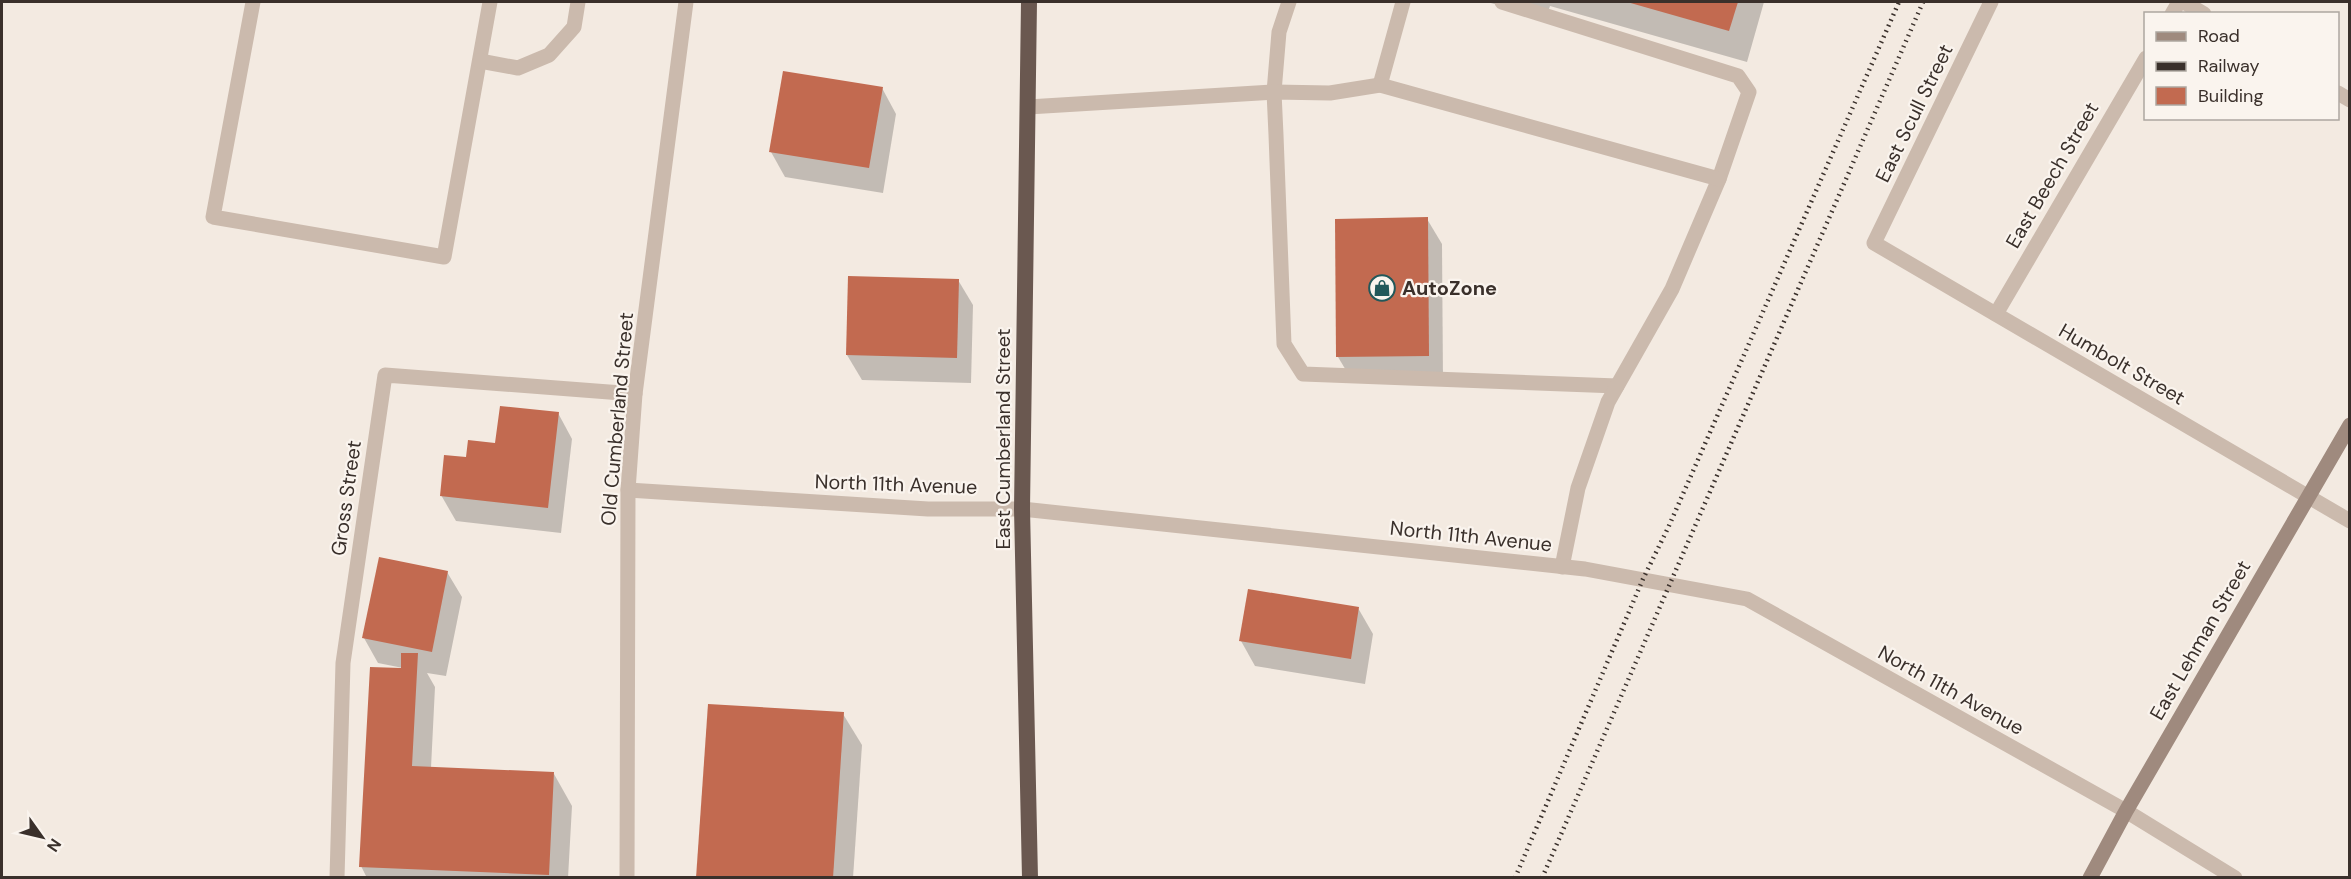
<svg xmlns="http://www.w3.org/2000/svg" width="2351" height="879" font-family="'DM Sans',sans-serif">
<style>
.shadow{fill:#0003}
.building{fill:#c26a50}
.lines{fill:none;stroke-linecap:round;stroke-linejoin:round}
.service{stroke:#cbbaad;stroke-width:15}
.minor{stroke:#cbbaad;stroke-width:15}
.tertiary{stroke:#cbbaad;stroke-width:15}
.secondary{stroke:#9f8a7e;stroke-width:15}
.trunk{stroke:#6a5850;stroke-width:16}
.rail{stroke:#3a302b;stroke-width:4.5;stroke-dasharray:1.5 4.5;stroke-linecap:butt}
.labels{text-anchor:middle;stroke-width:4.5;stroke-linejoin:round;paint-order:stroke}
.street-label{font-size:20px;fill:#3a302b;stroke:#faf4ee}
.poi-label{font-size:20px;font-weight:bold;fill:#3a302b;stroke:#faf4ee;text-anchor:start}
</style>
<rect width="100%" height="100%" fill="#f3eae1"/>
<g class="shadow">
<path d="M1487 2H1764L1747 62 1550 6 1546 18Z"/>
<path d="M882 88 896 114 883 193 785 177 771 152Z"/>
<path d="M1427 219 1442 244 1443 381 1353 382 1338 357 1337 220Z"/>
<path d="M958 280 973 305 971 383 862 380 847 355Z"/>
<path d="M558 413 572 439 561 533 456 521 441 495 467 459Z"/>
<path d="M447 572 462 597 446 676 427 673 435 687 431 768 554 774 572 806 568 878H367L361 866 403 668 378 663 364 638Z"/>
<path d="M1358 608 1373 634 1365 684 1255 666 1241 641Z"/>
<path d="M843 714 862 745 853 878H698Z"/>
</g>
<g class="building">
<path d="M1627 2H1738L1729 31Z"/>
<path d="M783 71 883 87 869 168 769 152Z"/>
<path d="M1428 217 1429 356 1336 357 1335 219Z"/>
<path d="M848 276 959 279 957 358 846 355Z"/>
<path d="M500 406 559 412 548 508 440 496 444 455 466 457 468 440 495 443Z"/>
<path d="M379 557 448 571 432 652 362 638Z"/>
<path d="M1248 589 1359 607 1351 659 1239 641Z"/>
<path d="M401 653H418L412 766 554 772 549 875 359 867 370 667 401 668Z"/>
<path d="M708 704 844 712 833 878H696Z"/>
</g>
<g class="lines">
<g class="service">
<path d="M253 2 213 217 444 257 490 2"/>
<path d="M1289 2 1279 32 1274 92 1276 135 1284 344 1303 374 1617 386"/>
<path d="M1502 2 1738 76 1749 92 1719 179 1672 289 1608 402 1578 488 1562 567"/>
<path d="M1991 2 1874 243 2350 521"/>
<path d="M2172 14 2179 2"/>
<path d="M480 61 518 68 549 55 574 27 578 2"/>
<path d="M1380 85 1403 2"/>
<path d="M1028 107 1274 92 1330 93 1380 85 1719 179"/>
<path d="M1996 314 2146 58"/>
<path d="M337 878 343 663 385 375 635 394"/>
</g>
<g class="minor">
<path d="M2184 2 2204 14"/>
<path d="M2338 93 2350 100"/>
<path d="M628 490 928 509H1022L1585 569 1747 599 2126 811 2235 878"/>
</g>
<path class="tertiary" d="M627 878 628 490 635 394 686 2"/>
<path class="secondary" d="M2090 878 2126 811 2350 425"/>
<path class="trunk" d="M1029 2 1022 509 1030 878"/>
<g class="rail">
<path d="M1515 878 1643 579 1668 528 1899 2"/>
<path d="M1542 878 1923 2"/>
</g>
</g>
<defs>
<g id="shop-ring" transform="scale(1.35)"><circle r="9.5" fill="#faf4ee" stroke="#22585a" stroke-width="1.5"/><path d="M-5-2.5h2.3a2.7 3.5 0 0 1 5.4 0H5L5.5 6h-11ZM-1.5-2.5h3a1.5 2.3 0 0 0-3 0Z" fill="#22585a"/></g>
</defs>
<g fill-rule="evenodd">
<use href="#shop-ring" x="1382" y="288"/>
</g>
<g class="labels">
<g class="street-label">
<text transform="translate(1914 113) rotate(-64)" y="7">East Scull Street</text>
<text transform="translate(2052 175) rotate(-60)" y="7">East Beech Street</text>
<text transform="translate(2122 364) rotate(30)" y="7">Humbolt Street</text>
<text transform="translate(617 419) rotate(-85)" y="7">Old Cumberland Street</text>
<text transform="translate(1003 439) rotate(-90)" y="7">East Cumberland Street</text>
<text transform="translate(896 484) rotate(2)" y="7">North 11th Avenue</text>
<text transform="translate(346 498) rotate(-82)" y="7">Gross Street</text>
<text transform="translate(1471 536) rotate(6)" y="7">North 11th Avenue</text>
<text transform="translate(2200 640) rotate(-60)" y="7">East Lehman Street</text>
<text transform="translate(1951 690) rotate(29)" y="7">North 11th Avenue</text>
</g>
<g class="poi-label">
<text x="1402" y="295">AutoZone</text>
</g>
</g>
<rect width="2351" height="879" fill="none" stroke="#3a302b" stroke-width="6"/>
<rect x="2144" y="12" width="195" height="108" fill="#faf4ee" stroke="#ada6a0" stroke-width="1.5"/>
<rect x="2156" y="32" width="30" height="9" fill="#9f8a7e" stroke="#ada6a0" stroke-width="1.5"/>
<text x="2198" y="42" font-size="18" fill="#3a302b">Road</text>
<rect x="2156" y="62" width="30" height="9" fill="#3a302b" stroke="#ada6a0" stroke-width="1.5"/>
<text x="2198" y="72" font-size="18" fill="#3a302b">Railway</text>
<rect x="2156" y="87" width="30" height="18" fill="#c26a50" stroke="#ada6a0" stroke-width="1.5"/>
<text x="2198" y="102" font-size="18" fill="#3a302b">Building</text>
<g transform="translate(42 837) rotate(124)" stroke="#faf4ee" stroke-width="4.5" paint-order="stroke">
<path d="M0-4.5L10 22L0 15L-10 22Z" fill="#3a302b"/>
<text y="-9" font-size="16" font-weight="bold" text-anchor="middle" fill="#3a302b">N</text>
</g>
</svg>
